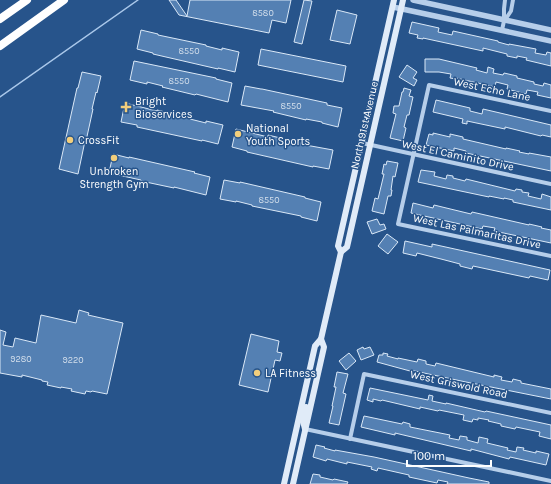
<svg xmlns="http://www.w3.org/2000/svg" width="551" height="484" font-family="Karla,sans-serif">
<style>
.lines{fill:none;stroke-linecap:round;stroke-linejoin:round}
.stream{stroke:#aac8ea;stroke-width:1.5}
.building{fill:#5480b3;stroke:#dae8f7}
.minor{stroke:#b6ceea;stroke-width:4}
.tertiary{stroke:#b6ceea;stroke-width:5.5}
.secondary{stroke:#e0ebf8;stroke-width:6}
.motorway{stroke:#fff;stroke-width:8}
.poi-dot{fill:#f2ce7c;stroke:#27548b;stroke-width:1.5}
.labels{text-anchor:middle;stroke-width:3;stroke-linejoin:round;paint-order:stroke}
.number-label{font-size:9px;fill:#d4dfec}
.street-label{font-size:11px;fill:#fff;stroke:#27548b}
.poi-label{font-size:11px;fill:#fff;stroke:#27548b;text-anchor:start}
</style>
<rect width="100%" height="100%" fill="#27548b"/>
<g class="lines">
<path class="stream" d="M0 97 138 0"/>
</g>
<g class="building">
<path d="M169 0H176L187 16 190 0H291L286 23 272 20 269 33 179 15Z"/>
<path d="M304 0 312 1 302 44 294 42Z"/>
<path d="M337 10 357 15 350 44 330 40Z"/>
<path d="M412 22 439 28 438 32 452 35 453 31 498 41V42L509 45V44L536 49 535 53 546 55 547 52 551 53V66L526 60 527 58 517 56V58L507 56V54L483 48V51L423 38V39L417 38 418 35 409 33Z"/>
<path d="M141 30 158 34V35L206 45V46L222 50V48L239 52 235 72 218 68V69L153 54V53L137 49Z"/>
<path d="M261 49 346 66 343 82 258 65Z"/>
<path d="M425 59H439L477 68 476 70 487 73 488 67 494 69 493 73 503 75 504 73 517 76V78L534 82V84L543 86 544 83 551 85V98L537 95 538 92 527 90 526 94 507 89 508 85 496 82 495 87 456 78V79L450 78 451 74 439 72H425Z"/>
<path d="M134 61 216 78V79L232 83 228 102 196 94 195 95 162 87 163 86 147 82V84L130 80Z"/>
<path d="M407 65 417 72 413 78 417 80 414 86 399 77Z"/>
<path d="M82 72 101 76 97 93 96 92 92 109H93L86 141H85L78 174 59 169 77 88H78Z"/>
<path d="M245 86 261 89H262L327 103V105L342 108 338 127 322 123V122L306 119V120L273 112 274 111 241 105Z"/>
<path d="M404 88 411 90 409 96 413 97 409 115H407L404 127 406 128 403 141 390 138 396 114 393 113 394 106H399L402 92H403Z"/>
<path d="M436 100 470 108V111L482 114 483 109 551 125V137L542 135 541 136 505 127V129L467 121V124L462 123 463 119 433 112Z"/>
<path d="M125 103 157 111V110L190 118V119L206 123V121L223 125 218 144 202 140V141L137 127V125L121 122Z"/>
<path d="M236 129 268 137V135L301 143 300 144 333 150 329 169 313 166V167L247 152V151L232 147Z"/>
<path d="M433 133 450 137V134L463 137V139L506 149V148L520 151 519 152 529 154V153L551 157V171L466 153V151L454 148V151L426 145 429 134 433 135Z"/>
<path d="M113 154 129 158V157L195 172 194 173 210 177 206 195 174 187V188L141 181V180L109 173Z"/>
<path d="M387 161 398 163 395 177 393 176 391 190H392L391 196H388L384 214 372 211 375 198 378 199 384 174H382L384 164 386 165Z"/>
<path d="M421 170 435 172 434 176 446 179 447 175 453 176V178L465 181 466 179 515 191 516 189 522 190V192L529 193 528 196 541 199 542 194 551 197V210L513 202V200L504 198V199L489 196V197L418 182Z"/>
<path d="M224 180 240 183V182L305 197V198L321 202 317 221 301 217V216L252 206V205L236 201V202L220 199Z"/>
<path d="M413 203 433 208 434 205 471 214 472 212 529 225V224L542 227 541 228 551 230V243L494 231 495 228 483 226 482 229 411 213Z"/>
<path d="M377 219 380 225 384 224 386 229 372 234 367 222Z"/>
<path d="M387 234 398 242 388 254 378 246Z"/>
<path d="M405 241 432 247V244L550 270 548 280 530 276 529 278 473 266 472 269 460 266V264L441 259 417 253 416 256 403 253Z"/>
<path d="M79 310 89 313 88 315 123 323 107 394 92 391 91 392 86 391 85 394 71 391 72 389 61 387V388L47 385 48 382 42 381V380L22 375V377L0 373V330L6 332 3 345 13 347 15 338 36 343 41 315 76 323Z"/>
<path d="M251 334 279 341 277 352 282 353 280 361 275 360 268 392 239 385Z"/>
<path d="M363 347 364 349 370 347 374 355 361 360 357 350Z"/>
<path d="M349 353 356 361 346 370 339 361Z"/>
<path d="M383 353 388 354 387 356 398 359V358L417 362 418 359 426 361V364L435 366 436 363 494 377V375L502 377 501 380 512 382 513 379 521 381V383L551 389V399L466 382 410 370V371L377 362 379 355H383Z"/>
<path d="M337 372 348 374 343 393 346 394 339 425 329 423 333 406H332L336 387H334Z"/>
<path d="M370 388 428 400 429 395 433 396 432 401 446 404V403L485 412 486 411 551 425V439L539 436 540 432 516 427 515 429 501 426V424L488 421 489 420 478 418V420L473 419 472 422 463 420 464 415 439 410 438 411 420 407V409L382 400 381 401 373 399V402L367 400Z"/>
<path d="M364 416 402 424 403 422 410 424V427L450 435 449 438 459 440 460 436 467 437V440L478 443 479 437 488 439 487 443 508 448 507 450 516 452 517 447 524 448 523 450 536 453V451L549 454 546 465 510 457 509 459 471 449V451L395 433V435L361 427Z"/>
<path d="M316 445 325 447 324 448 335 451V450L374 457 469 478 489 482V484H447L448 482 438 480 437 483 409 477V475L378 468 377 471 371 469 372 467 347 462V464L327 459 326 461 313 457Z"/>
<path d="M313 474 320 475V477L333 480 334 479 348 482 347 484H310Z"/>
</g>
<g class="lines">
<g class="minor">
<path d="M505 20 511 11 513 0"/>
<path d="M502 30 504 21V9L505 0"/>
<path d="M551 111 429 85 398 224 551 256"/>
<path d="M362 143 551 184"/>
<path d="M305 429 551 481"/>
<path d="M350 439 364 374 551 413"/>
</g>
<g class="tertiary">
<path d="M413 0 551 30"/>
<path d="M393 7 551 41"/>
</g>
<g class="secondary">
<path d="M341 252 338 246 394 0"/>
<path d="M305 429 303 421 306 407"/>
<path d="M284 484 315 346 321 339 341 252 347 247 403 0"/>
<path d="M293 484 324 347 321 339"/>
</g>
<g class="motorway">
<path d="M0 19 27 0"/>
<path d="M0 46 64 0"/>
</g>
</g>
<g class="poi-dot">
<path d="M124 101h4v4h4v4h-4v4h-4v-4h-4v-4h4z"/>
<circle cx="238" cy="134" r="4"/>
<circle cx="70" cy="140" r="4"/>
<circle cx="114" cy="158" r="4"/>
<circle cx="257" cy="373" r="4"/>
</g>
<g class="labels">
<g class="number-label">
<text x="263" y="16">8580</text>
<text x="189" y="54">8550</text>
<text x="179" y="84">8550</text>
<text x="291" y="109">8550</text>
<text x="269" y="203">8550</text>
<text x="21" y="362">9280</text>
<text x="73" y="363">9220</text>
</g>
<g class="street-label">
<text transform="translate(492 89) rotate(12)" y="4">West Echo Lane</text>
<text transform="translate(364 125) rotate(-77)" y="4">North 91st Avenue</text>
<text transform="translate(458 155) rotate(12)" y="4">West El Caminito Drive</text>
<text transform="translate(477 231) rotate(12)" y="4">West Las Palmaritas Drive</text>
<text transform="translate(459 384) rotate(12)" y="4">West Griswold Road</text>
</g>
<g class="poi-label">
<text x="135" y="105">Bright<tspan x="135" dy="13">Bioservices</tspan></text>
<text x="246" y="132">National<tspan x="246" dy="13">Youth Sports</tspan></text>
<text x="78" y="144">CrossFit</text>
<text x="114" y="175" text-anchor="middle">Unbroken<tspan x="114" dy="13">Strength Gym</tspan></text>
<text x="265" y="377">LA Fitness</text>
</g>
</g>
<path d="M407 460v6h84v-6" fill="none" stroke="#ffffff" stroke-width="2"/>
<text x="413" y="460" font-size="12" fill="#ffffff" stroke="#27548b" stroke-width="3" paint-order="stroke">100 m</text>
</svg>
